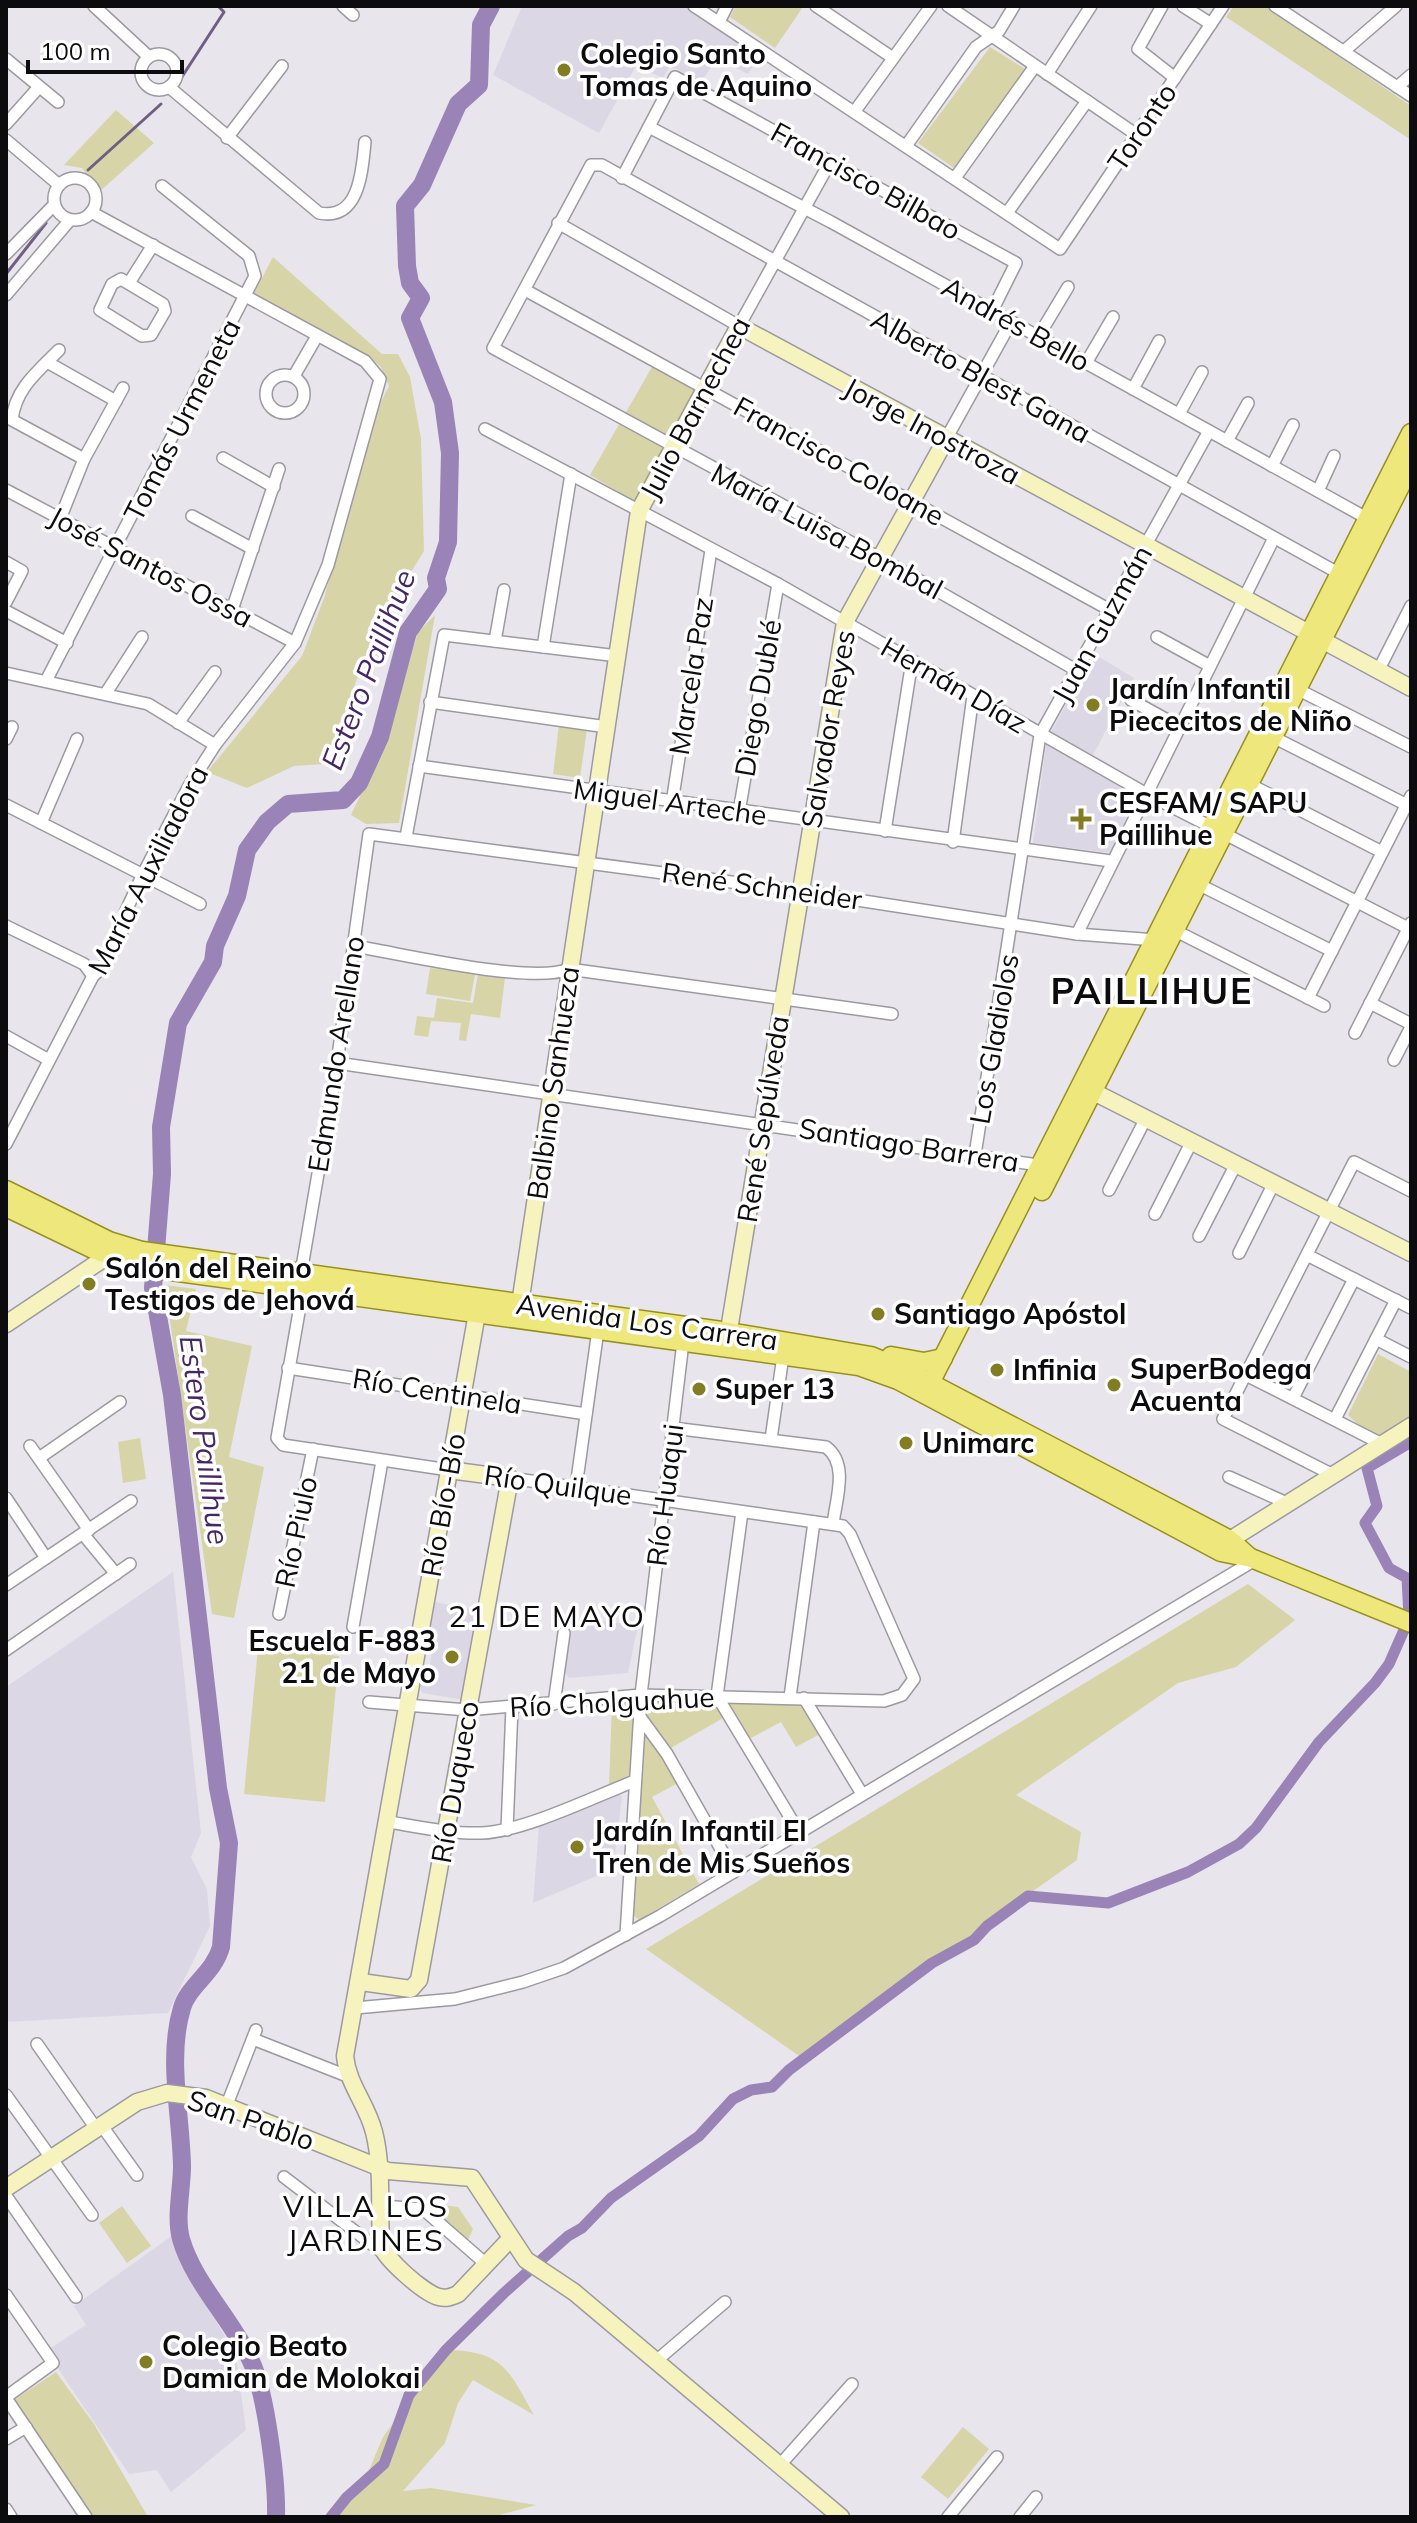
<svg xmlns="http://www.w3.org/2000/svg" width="1417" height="2523" font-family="Mulish,sans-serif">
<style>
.built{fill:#dcd7e5}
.green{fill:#d7d5a7}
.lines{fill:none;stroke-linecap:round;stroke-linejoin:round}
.stream{stroke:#6f5f84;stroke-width:3}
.canal{stroke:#9983b7;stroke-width:11}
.river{stroke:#9983b7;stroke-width:18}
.street-casing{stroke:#9c9aa0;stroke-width:14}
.secondary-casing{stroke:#9c9aa0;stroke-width:19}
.primary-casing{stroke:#98901d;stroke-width:21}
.street{stroke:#fff;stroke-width:11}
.secondary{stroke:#f7f3be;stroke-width:16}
.primary{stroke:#eee87c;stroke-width:18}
.poi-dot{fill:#827c23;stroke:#fff;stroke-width:3}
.labels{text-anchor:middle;stroke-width:7;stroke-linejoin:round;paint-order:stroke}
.poi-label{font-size:28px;font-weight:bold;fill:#0c0b0d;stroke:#fff;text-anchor:start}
.street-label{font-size:28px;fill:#0c0b0d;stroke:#fff}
.water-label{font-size:30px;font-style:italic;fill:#462666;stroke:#fff}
.neighbourhood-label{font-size:30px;letter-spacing:2px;fill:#0c0b0d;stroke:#fff}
.district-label{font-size:36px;font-weight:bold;letter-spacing:2px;fill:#0c0b0d;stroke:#fff}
</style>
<rect width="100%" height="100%" fill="#e8e5ec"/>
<g class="built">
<path d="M522 6H687L760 54 748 74 717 58 701 82 670 66 663 78 636 66 599 133 493 75Z"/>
<path d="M1094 654 1134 678 1093 755 1051 732Z"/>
<path d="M1046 744 1136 796 1111 853 1033 843Z"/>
<path d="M173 1572 201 1833 191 1857 207 1889 210 1926 168 2013 6 2022V1687Z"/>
<path d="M435 1602 481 1611 464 1700 423 1693 420 1689 424 1669 429 1670 433 1646 427 1644Z"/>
<path d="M572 1618 638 1625 628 1673 569 1678 565 1673Z"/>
<path d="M618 1794 622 1797 613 1869 533 1903 539 1825Z"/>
<path d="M173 2235 175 2249 236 2356 246 2430 171 2492 157 2470 129 2474 57 2367 51 2348 86 2325 74 2306Z"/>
</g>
<g class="green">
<path d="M736 6H802L803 7 775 48 730 17Z"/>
<path d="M1234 6H1265L1411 106V140L1226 17Z"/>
<path d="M990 47 1025 69 954 168 918 143Z"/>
<path d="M116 110 154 143 99 192 82 168 64 165Z"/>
<path d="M273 257 382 354H398L410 377 421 439 424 551 374 632 326 764 294 766 247 788 207 772 302 656 324 598 378 408 389 386 381 367 368 356 253 295Z"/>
<path d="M652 367 697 392 635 502 590 475Z"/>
<path d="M435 615 399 823 366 824 351 815 385 743 418 632Z"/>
<path d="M559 725 587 729 580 778 553 774Z"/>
<path d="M430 968 475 974 470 1001 426 994Z"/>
<path d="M478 974 505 978 500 1018 471 1014 466 1041 459 1040 461 1023 431 1021 428 1037 414 1035 417 1016 434 1018 437 998 473 1003Z"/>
<path d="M165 1285 196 1289 186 1331 252 1346 229 1457 264 1467 234 1618 212 1614Z"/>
<path d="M1378 1354 1411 1372V1422L1377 1443 1348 1415Z"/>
<path d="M140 1438 146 1479 123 1483 118 1442Z"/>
<path d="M1248 1584 1295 1620 1236 1667 1178 1683 1016 1795 1081 1832 1077 1860 1012 1906 974 1940 932 1963 805 2060 646 1949Z"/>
<path d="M258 1648 339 1656 325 1802 244 1794Z"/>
<path d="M648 1702 799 1704 820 1734 796 1747 781 1722 749 1739 732 1713 662 1753 678 1783 652 1797 699 1884 639 1920 630 1912 639 1774 609 1785 612 1705Z"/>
<path d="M425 2203 458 2207 473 2229 466 2244 423 2207Z"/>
<path d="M122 2206 151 2246 127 2263 99 2223Z"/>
<path d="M446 2350C503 2351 508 2369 534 2415L473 2380 458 2403 445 2443 403 2491 431 2488 536 2505 492 2517H325L364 2482 383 2437Z"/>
<path d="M56 2372 94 2424 148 2517H94L14 2400Z"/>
<path d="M963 2427 989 2449 948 2499 921 2477Z"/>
</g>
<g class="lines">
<g class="stream">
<path d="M176 86 224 12 218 6"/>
<path d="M88 170 161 104"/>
<path d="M6 274 46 223"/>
<path d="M1409 1612 1411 1613"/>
</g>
<g class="canal">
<path d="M1409 1617 1407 1578 1389 1568 1365 1523 1377 1506 1367 1468 1411 1442"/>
<path d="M331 2517 347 2497 384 2464 409 2395 446 2350 504 2293 568 2236 582 2228 611 2198 699 2136 733 2099 751 2090 772 2087 789 2070 932 1963 974 1940 987 1926 1028 1896 1108 1903 1188 1872 1239 1844 1256 1828 1319 1742 1375 1683 1389 1664 1404 1630"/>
</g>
<path class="river" d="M276 2517C277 2481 266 2393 251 2361 232 2319 194 2284 181 2239 175 2217 182 2189 182 2166 181 2115 167 2057 182 2008 188 1986 214 1973 221 1947L229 1843 218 1788 172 1395 153 1288 162 1174 161 1127 178 1023 213 962 215 946 237 896 247 850 267 822 288 804 343 800 359 783 380 737 408 632 438 589 436 578 448 542 450 453 443 402 410 318 421 298 410 283 407 266 405 206 422 185 458 104 479 85 481 25 491 6"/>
<g class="street-casing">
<g id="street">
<path d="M94 6 149 57"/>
<path d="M343 6 353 15"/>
<path d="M694 6 1060 249 1223 6"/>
<path d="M816 6 893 58"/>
<path d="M948 6 1137 135"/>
<path d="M1162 6 1138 49 1175 78"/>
<path d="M1183 6 1211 24"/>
<path d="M1275 6 1411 96"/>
<path d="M719 22 727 6"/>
<path d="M1344 51 1396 6"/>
<circle cx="159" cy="72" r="18"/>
<path d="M6 59 58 102"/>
<path d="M1047 74 1091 6"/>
<path d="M169 87 319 213C360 221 362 170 365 142"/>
<path d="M1397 87 1411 75"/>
<path d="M855 111 931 6"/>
<path d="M6 124 39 87"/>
<path d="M649 127 831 222 1372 521"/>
<path d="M227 138 282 66"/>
<path d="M6 140 59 185"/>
<path d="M906 146 976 47 999 31 1014 6"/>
<path d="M622 178 675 77 1016 263 992 311"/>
<path d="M955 178 1035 66"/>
<circle cx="75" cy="199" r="21"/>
<path d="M1007 213 1087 101"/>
<path d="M558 223 739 326 830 162"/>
<path d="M6 254 54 205"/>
<path d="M121 279 163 304 165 311 151 335 142 336 100 310 112 284Z"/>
<path d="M129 283 153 245"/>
<path d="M525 290 1110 610"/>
<path d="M6 295 70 220"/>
<path d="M1038 337 1068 287"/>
<path d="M59 350C38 371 15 389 12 420L84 459"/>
<path d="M47 362 116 401"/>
<path d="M1086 363 1113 317"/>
<circle cx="285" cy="394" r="19"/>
<path d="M294 376 317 336"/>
<path d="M1133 389 1159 341"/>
<path d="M1179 414 1202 372"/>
<path d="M485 429 778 584 1145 793 1408 928"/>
<path d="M946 439 1011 322"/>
<path d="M1227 441 1248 403"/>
<path d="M223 458 274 487"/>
<path d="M1272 466 1293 425"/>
<path d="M6 490 295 643"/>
<path d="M1318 491 1334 456"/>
<path d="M192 516 253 549"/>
<path d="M60 519 84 459 123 388"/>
<path d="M6 562 22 571 6 602"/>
<path d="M232 610 279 469"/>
<path d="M6 611 67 643"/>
<path d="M1157 637 1210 666"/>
<path d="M495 641 504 590"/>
<path d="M543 647 571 474"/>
<path d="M1076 670 880 558 493 348 591 165H602L1340 574"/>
<path d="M1378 671 1411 606"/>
<path d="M6 673 148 704 215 745"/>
<path d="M46 681 255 276 249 256 162 186"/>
<path d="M1297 689 1411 747"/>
<path d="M106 693 142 637"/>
<path d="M1131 700 1180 727"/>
<path d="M430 702 607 727"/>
<path d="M178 723 215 672"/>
<path d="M1273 737 1407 805"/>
<path d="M6 739 12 727"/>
<path d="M419 766 1111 861"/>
<path d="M1249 784 1382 852"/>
<path d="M672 803 711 550"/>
<path d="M6 805 200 904"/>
<path d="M739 812 778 584"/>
<path d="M41 823 77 739"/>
<path d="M885 831 912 661"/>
<path d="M406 837 444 635 618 656"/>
<path d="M953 842 973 696"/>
<path d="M1198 884 1332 951"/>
<path d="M6 926 84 964 93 976"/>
<path d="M1171 932 1174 930 1324 1006"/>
<path d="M1077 934 1274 538"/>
<path d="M353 946C400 953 531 985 569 969L892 1014"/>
<path d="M1308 998 1411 796"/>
<path d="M1370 1003 1411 1024"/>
<path d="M1355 1033 1411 923"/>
<path d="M6 1036 49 1060"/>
<path d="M1394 1060 1411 1027"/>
<path d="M337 1063 1045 1166"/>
<path d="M6 1144 93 976 103 967 125 926V913L143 874 189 786 215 745 295 643 328 565 380 379 365 361 91 212"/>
<path d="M975 1155 1040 735 1209 431"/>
<path d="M1109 1190 1146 1118"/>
<path d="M1155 1214 1192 1141"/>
<path d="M1199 1236 1236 1164"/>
<path d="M1239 1253 1274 1183"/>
<path d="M1307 1255 1411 1308"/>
<path d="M301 1273 337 1063 369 834 799 891 1077 934 1156 940"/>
<path d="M303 1289 277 1438 283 1445 449 1470"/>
<path d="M1376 1339 1411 1357"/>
<path d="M288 1368 586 1414"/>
<path d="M1246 1375 1380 1443"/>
<path d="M1293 1398 1354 1279"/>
<path d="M1335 1419 1396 1300"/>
<path d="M673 1428 826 1447C849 1464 836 1499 833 1524"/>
<path d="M771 1439 783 1356"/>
<path d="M30 1446 89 1530"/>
<path d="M39 1458 120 1402"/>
<path d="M1335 1476 1223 1419 1354 1162 1411 1191"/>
<path d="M1229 1477 1289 1504"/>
<path d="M576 1487 598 1330"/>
<path d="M6 1498 46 1558"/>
<path d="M742 1512 717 1696 799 1832"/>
<path d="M83 1534 116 1574"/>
<path d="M6 1585 131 1501"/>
<path d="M279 1614 313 1449"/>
<path d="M353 1627 382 1461"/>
<path d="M6 1650 130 1564"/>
<path d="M790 1697 814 1522"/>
<path d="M804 1698 862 1794"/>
<path d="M369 1702 467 1710 641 1695 884 1701 902 1695 914 1679 850 1534 843 1526 510 1478"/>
<path d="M554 1704 564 1633"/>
<path d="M640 1717 667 1754 734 1872"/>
<path d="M389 1822C419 1827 451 1834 482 1833 525 1831 593 1797 635 1781"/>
<path d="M507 1830 512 1707"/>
<path d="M626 1935 641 1695 683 1342"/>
<path d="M355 2008 455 1999 523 1982 564 1968 660 1916 1255 1560"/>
<path d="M253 2039 347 2076"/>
<path d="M37 2044 95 2127"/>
<path d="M6 2095 92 2215"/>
<path d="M226 2107 256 2030"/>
<path d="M102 2126 137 2175"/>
<path d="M284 2177 382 2252"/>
<path d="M6 2196 76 2297"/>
<path d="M382 2206 423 2209 486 2264"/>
<path d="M6 2295 53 2363 6 2397"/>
<path d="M656 2361 725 2302"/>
<path d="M6 2398 86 2517"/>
<path d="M6 2439 26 2427"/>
<path d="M779 2466 852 2384"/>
<path d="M6 2509 11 2517"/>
<path d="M948 2517 997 2457"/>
<path d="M1020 2517 1036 2497"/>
</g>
</g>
<g class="secondary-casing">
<g id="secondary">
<path d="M1082 1086 1411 1253"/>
<path d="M479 1302 345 2056C348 2085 367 2104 374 2132 383 2167 379 2209 381 2245 384 2258 425 2294 439 2297 446 2299 451 2297 458 2294L511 2238"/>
<path d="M520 1304 639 511 739 326 1411 688"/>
<path d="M6 1324 118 1249"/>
<path d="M727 1342 845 622 946 439"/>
<path d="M1223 1550 1230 1540 1411 1426"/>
<path d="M361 1982 411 1989 419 1980 510 1478 449 1470"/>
<path d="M6 2188 137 2102 167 2093 206 2098 388 2171 472 2178 526 2260 574 2292 841 2517"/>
</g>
</g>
<g class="primary-casing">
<g id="primary">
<path d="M6 1190 109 1241 142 1251 729 1332 871 1356 909 1372 1230 1540 1248 1556"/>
<path d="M1042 1191 1411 465"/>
<path d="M6 1207 93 1249 142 1267 859 1366 898 1380 1221 1552 1251 1558 1411 1623"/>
<path d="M891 1356 924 1362 943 1358"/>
<path d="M926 1391 1411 433"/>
</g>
</g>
<use href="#street" class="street"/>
<use href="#secondary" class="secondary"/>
<use href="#primary" class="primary"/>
</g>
<g class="poi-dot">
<circle cx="564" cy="70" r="8"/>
<circle cx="1093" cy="705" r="8"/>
<path d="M1077 807h8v8h8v8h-8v8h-8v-8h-8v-8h8z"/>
<circle cx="89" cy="1284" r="8"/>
<circle cx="878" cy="1314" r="8"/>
<circle cx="997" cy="1370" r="8"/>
<circle cx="1114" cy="1385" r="8"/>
<circle cx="699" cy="1389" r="8"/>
<circle cx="906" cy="1443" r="8"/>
<circle cx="452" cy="1657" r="8"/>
<circle cx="577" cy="1847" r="8"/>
<circle cx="146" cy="2362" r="8"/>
</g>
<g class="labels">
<g class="poi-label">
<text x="580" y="64">Colegio Santo<tspan x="580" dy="32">Tomas de Aquino</tspan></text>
<text x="1109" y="699">Jardín Infantil<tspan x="1109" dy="32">Piececitos de Niño</tspan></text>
<text x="1099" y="813">CESFAM/ SAPU<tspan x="1099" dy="32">Paillihue</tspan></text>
<text x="105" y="1278">Salón del Reino<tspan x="105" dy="32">Testigos de Jehová</tspan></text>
<text x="894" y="1324">Santiago Apóstol</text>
<text x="1130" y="1379">SuperBodega<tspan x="1130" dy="32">Acuenta</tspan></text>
<text x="1013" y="1380">Infinia</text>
<text x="715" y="1399">Super 13</text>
<text x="922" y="1453">Unimarc</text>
<text x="436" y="1651" text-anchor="end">Escuela F-883<tspan x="436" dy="32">21 de Mayo</tspan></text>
<text x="593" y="1841">Jardín Infantil El<tspan x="593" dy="32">Tren de Mis Sueños</tspan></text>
<text x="162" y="2356">Colegio Beato<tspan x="162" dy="32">Damian de Molokai</tspan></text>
</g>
<g class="street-label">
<text transform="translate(1142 127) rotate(-56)" y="10">Toronto</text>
<text transform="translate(866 181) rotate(29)" y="10">Francisco Bilbao</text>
<text transform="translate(1016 324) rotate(29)" y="10">Andrés Bello</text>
<text transform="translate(981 376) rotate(29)" y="10">Alberto Blest Gana</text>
<text transform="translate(695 408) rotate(-62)" y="10">Julio Barnechea</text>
<text transform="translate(182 420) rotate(-63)" y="10">Tomás Urmeneta</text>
<text transform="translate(932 431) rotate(28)" y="10">Jorge Inostroza</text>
<text transform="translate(839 461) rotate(29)" y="10">Francisco Coloane</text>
<text transform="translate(827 531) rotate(28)" y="10">María Luisa Bombal</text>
<text transform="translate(151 567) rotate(28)" y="10">José Santos Ossa</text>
<text transform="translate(1102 624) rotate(-61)" y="10">Juan Guzmán</text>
<text transform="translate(691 676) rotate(-81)" y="10">Marcela Paz</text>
<text transform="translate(954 685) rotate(30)" y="10">Hernán Díaz</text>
<text transform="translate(758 698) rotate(-80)" y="10">Diego Dublé</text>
<text transform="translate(828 729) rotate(-80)" y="10">Salvador Reyes</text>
<text transform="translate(670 802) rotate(8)" y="10">Miguel Arteche</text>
<text transform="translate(148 870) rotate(-63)" y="10">María Auxiliadora</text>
<text transform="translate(762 886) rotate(8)" y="10">René Schneider</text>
<text transform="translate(994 1039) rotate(-80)" y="10">Los Gladiolos</text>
<text transform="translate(336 1054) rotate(-81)" y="10">Edmundo Arellano</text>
<text transform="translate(553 1083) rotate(-82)" y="10">Balbino Sanhueza</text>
<text transform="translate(763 1119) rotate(-81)" y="10">René Sepúlveda</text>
<text transform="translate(909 1145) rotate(9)" y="10">Santiago Barrera</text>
<text transform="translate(647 1322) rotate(8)" y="10">Avenida Los Carrera</text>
<text transform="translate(437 1391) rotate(9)" y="10">Río Centinela</text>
<text transform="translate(558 1485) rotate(8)" y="10">Río Quilque</text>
<text transform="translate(665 1495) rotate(-83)" y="10">Río Huaqui</text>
<text transform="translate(443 1505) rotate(-80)" y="10">Río Bío-Bío</text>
<text transform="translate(296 1532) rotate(-78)" y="10">Río Piulo</text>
<text transform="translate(612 1702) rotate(-3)" y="10">Río Cholguahue</text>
<text transform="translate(455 1782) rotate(-80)" y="10">Río Duqueco</text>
<text transform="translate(251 2120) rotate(19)" y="10">San Pablo</text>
</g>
<g class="water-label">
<text transform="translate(369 670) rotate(-69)" y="10">Estero Paillihue</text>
<text transform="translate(204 1440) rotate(82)" y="10">Estero Paillihue</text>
</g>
<g class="neighbourhood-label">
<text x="547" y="1627">21 DE MAYO</text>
<text x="366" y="2217">VILLA LOS<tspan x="366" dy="34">JARDINES</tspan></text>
</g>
<g class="district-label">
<text x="1152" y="1004">PAILLIHUE</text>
</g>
</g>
<rect width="1417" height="2523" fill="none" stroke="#0c0b0d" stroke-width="16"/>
<path d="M28 60v12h154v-12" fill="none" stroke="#0c0b0d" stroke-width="4"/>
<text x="40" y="60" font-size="24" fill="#0c0b0d" stroke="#ffffff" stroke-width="6" paint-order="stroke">100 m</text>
</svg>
